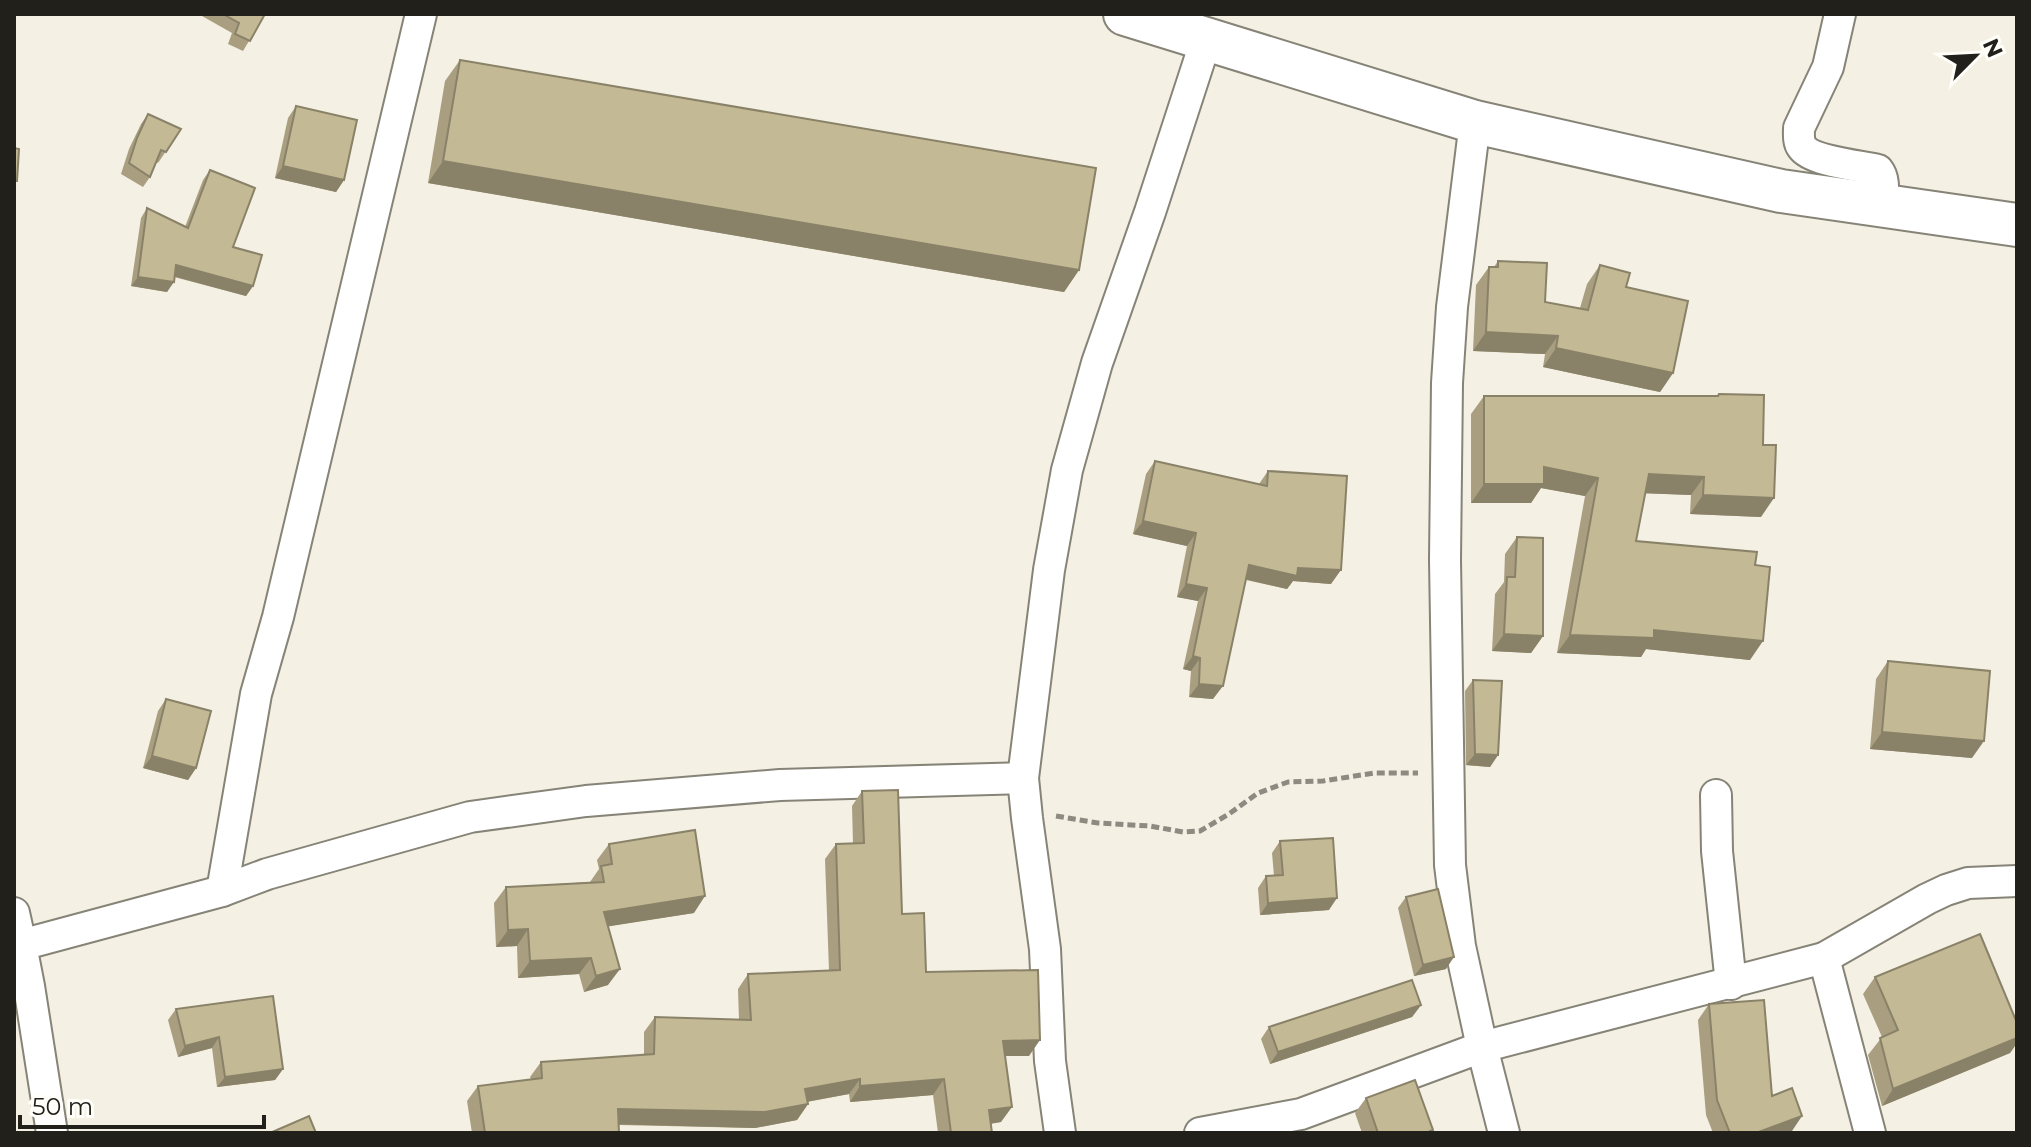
<svg xmlns="http://www.w3.org/2000/svg" width="2031" height="1147" font-family="Montserrat,sans-serif">
<style>
.lines{fill:none;stroke-linecap:round;stroke-linejoin:round}
.minor-casing{stroke:#868377;stroke-width:34}
.secondary-casing{stroke:#868377;stroke-width:46}
.path{stroke:#8d8a81;stroke-width:5;stroke-dasharray:8 4;stroke-linecap:butt}
.minor{stroke:#fff;stroke-width:30}
.secondary{stroke:#fff;stroke-width:42}
.wall{fill:#a99f80}
.shaded-wall{fill:#898268}
.building{fill:#c4b995;stroke:#898268;stroke-width:2}
</style>
<rect width="100%" height="100%" fill="#f4f0e3"/>
<g class="lines">
<g class="minor-casing">
<g id="minor">
<path d="M1840 14 1828 67 1799 128C1799 133 1798 142 1802 147 1811 161 1861 166 1878 170 1886 180 1882 194 1882 206"/>
<path d="M1475 122 1452 307 1447 383 1445 560 1450 865 1460 946 1482 1047 1504 1133"/>
<path d="M1716 795 1717 851 1731 984"/>
<path d="M222 891 256 694 278 617 421 14"/>
<path d="M14 913 21 945"/>
<path d="M1824 958 1870 1133"/>
<path d="M52 1133 29 986 21 945 222 891 267 874 470 817 586 801 780 785 1023 778"/>
<path d="M1060 1133 1050 1061 1045 949 1027 818 1023 778 1049 570 1067 470 1097 363 1150 212 1206 40"/>
<path d="M1200 1133 1301 1114 1482 1047 1824 958 1927 899 1946 890 1968 883 2017 881"/>
</g>
</g>
<g class="secondary-casing">
<path id="secondary" d="M1125 14 1475 122 1781 191 2017 225"/>
</g>
<path class="path" d="M1056 816 1098 823 1150 826 1183 832 1200 831 1229 814 1258 793 1288 782 1323 781 1374 773H1418"/>
<use href="#minor" class="minor"/>
<use href="#secondary" class="secondary"/>
</g>
<g class="wall">
<path d="M202 14H265L243 51 228 44 232 33 202 16Z"/>
<path d="M460 60 1079 270 1064 292 428 183 445 81Z"/>
<path d="M296 106 344 180 336 192 275 178 288 118Z"/>
<path d="M148 114 181 129 158 163 156 162 150 177 143 187 121 174 129 149 141 124Z"/>
<path d="M210 170 233 247 253 286 246 296 174 277 167 292 131 286 141 218 147 208 185 227 203 180Z"/>
<path d="M1498 261 1545 302 1580 308 1587 284 1600 265 1626 287 1673 373 1660 392 1543 367 1545 354 1473 351 1476 285 1489 267H1494Z"/>
<path d="M1719 394 1761 517 1690 514 1691 495 1645 493 1636 541 1755 565 1750 660 1646 649 1641 657 1557 653 1585 496 1541 488 1531 503H1471V414L1484 396H1717Z"/>
<path d="M1155 461 1259 484 1268 471 1331 584 1293 581 1287 589 1246 580 1213 699 1189 697 1191 671 1183 669 1198 601 1177 597 1187 546 1133 534 1146 474Z"/>
<path d="M1517 537 1543 636 1531 653 1492 651 1495 594 1504 582 1505 554Z"/>
<path d="M1888 661 1972 758 1870 749 1876 679Z"/>
<path d="M1473 680 1498 755 1490 767 1466 765 1465 691Z"/>
<path d="M166 699 196 768 188 780 143 768 158 711Z"/>
<path d="M862 791 902 914 926 972 1029 1056H1005L1001 1122 991 1124 992 1133H938L933 1095 850 1102 849 1094 807 1102 808 1104 797 1120 755 1128 619 1125V1133H472L467 1101 478 1086 531 1079 530 1077 541 1062 644 1055V1032L655 1017 739 1020 738 989 748 974 829 971 825 859 836 844H853L852 806Z"/>
<path d="M1280 841 1329 910 1260 915 1258 888 1266 876H1274L1272 853Z"/>
<path d="M609 844 694 913 608 926V985L584 992 579 974 518 978 517 946 496 947 494 903 506 887 590 882 599 869 597 860Z"/>
<path d="M1406 897 1446 969 1414 976 1398 908Z"/>
<path d="M1875 977 2017 1023V1043L2010 1053 1882 1106 1868 1055 1882 1037 1863 994Z"/>
<path d="M1709 1004 1772 1096 1792 1131 1786 1133H1713L1706 1115 1698 1020Z"/>
<path d="M1421 1005 1412 1017 1270 1064 1261 1039 1269 1027Z"/>
<path d="M176 1009 283 1069 275 1080 217 1087 212 1048 178 1057 168 1020Z"/>
<path d="M1366 1098 1431 1133H1362L1355 1113Z"/>
</g>
<g class="shaded-wall">
<path d="M443 161 1079 270 1064 292 428 183Z"/>
<path d="M283 166 344 180 336 192 275 178Z"/>
<path d="M176 265 253 286 246 296 169 275Z"/>
<path d="M138 277 174 282 167 292 131 286Z"/>
<path d="M1486 332 1558 336 1545 354 1473 351Z"/>
<path d="M1556 348 1673 373 1660 392 1543 367Z"/>
<path d="M1544 467 1598 478 1585 496 1541 488 1531 503H1471L1484 484Z"/>
<path d="M1649 474 1704 477 1691 495 1636 493Z"/>
<path d="M1703 495 1774 498 1761 517 1690 514Z"/>
<path d="M1143 521 1196 533 1187 546 1133 534Z"/>
<path d="M1249 565 1298 568 1341 570 1331 584 1293 581 1287 589 1240 578Z"/>
<path d="M1186 584 1207 588 1198 601 1177 597Z"/>
<path d="M1654 630 1763 641 1750 660 1646 649 1641 657 1557 653 1570 635Z"/>
<path d="M1504 634 1543 636 1531 653 1492 651Z"/>
<path d="M1193 656 1200 658 1191 671 1183 669Z"/>
<path d="M1199 684 1223 686 1213 699 1189 697Z"/>
<path d="M1882 732 1984 741 1972 758 1870 749Z"/>
<path d="M1475 754 1498 755 1490 767 1466 765Z"/>
<path d="M152 756 196 768 188 780 143 768Z"/>
<path d="M705 896 694 913 592 929 604 912Z"/>
<path d="M1337 898 1329 910 1260 915 1268 903Z"/>
<path d="M528 929 517 946 496 947 508 930Z"/>
<path d="M1454 957 1446 969 1414 976 1423 965Z"/>
<path d="M591 958 579 974 518 978 530 961Z"/>
<path d="M620 969 608 985 584 992 596 976Z"/>
<path d="M1421 1005 1412 1017 1270 1064 1278 1052Z"/>
<path d="M219 1037 212 1048 178 1057 185 1046Z"/>
<path d="M2017 1038V1043L2010 1053 1882 1106 1893 1089Z"/>
<path d="M1040 1040 1029 1056H992L1003 1041Z"/>
<path d="M283 1069 275 1080 217 1087 225 1077Z"/>
<path d="M860 1079 849 1094 794 1104 805 1089Z"/>
<path d="M944 1079 933 1095 850 1102 860 1086Z"/>
<path d="M808 1104 797 1120 755 1128 607 1124 618 1109Z"/>
<path d="M1012 1107 1001 1122 978 1125 989 1110Z"/>
<path d="M1802 1116 1792 1131 1786 1133H1756Z"/>
</g>
<g class="building">
<path d="M223 14H265L250 41 235 34 239 23Z"/>
<path d="M460 60 1096 168 1079 270 443 161Z"/>
<path d="M296 106 357 120 344 180 283 166Z"/>
<path d="M148 114 181 129 166 152 161 150 150 177 129 163 137 138Z"/>
<path d="M14 148 19 149 17 181H14Z"/>
<path d="M210 170 255 188 233 247 262 255 253 286 176 265 174 282 138 277 147 208 188 228Z"/>
<path d="M1498 261 1547 263 1545 302 1588 310 1600 265 1630 273 1626 287 1688 301 1673 373 1556 348 1558 336 1486 332 1489 267H1498Z"/>
<path d="M1719 394 1764 395 1763 445H1776L1774 498 1703 495 1704 477 1649 474 1636 541 1757 552 1755 565 1770 567 1763 641 1654 630V638L1570 635 1598 478 1544 467V484H1484V396H1718Z"/>
<path d="M1155 461 1267 486 1268 471 1347 476 1341 570 1298 568 1297 576 1249 565 1223 686 1199 684 1200 658 1193 656 1207 588 1186 584 1196 533 1143 521Z"/>
<path d="M1517 537 1543 538V636L1504 634 1507 577H1515Z"/>
<path d="M1888 661 1990 671 1984 741 1882 732Z"/>
<path d="M1473 680 1502 681 1498 755 1475 754Z"/>
<path d="M166 699 211 711 196 768 152 756Z"/>
<path d="M898 790 902 914 924 913 926 972 1038 970 1040 1040 1003 1041 1012 1107 989 1110 992 1133H951L944 1079 860 1086V1079L805 1089 808 1104 765 1112 618 1109 619 1133H485L478 1086 542 1078 541 1062 654 1054 655 1017 751 1020 748 974 840 970 836 844 864 843 862 791Z"/>
<path d="M695 830 705 896 604 912 620 969 596 976 591 958 530 961 528 929 508 930 506 887 604 882 601 866 612 864 609 844Z"/>
<path d="M1333 838 1337 898 1268 903 1266 876 1283 875 1280 841Z"/>
<path d="M1438 889 1454 957 1423 965 1406 897Z"/>
<path d="M1980 934 2017 1023V1038L1893 1089 1880 1038 1898 1030 1875 977Z"/>
<path d="M1412 980 1421 1005 1278 1052 1269 1027Z"/>
<path d="M273 996 283 1069 225 1077 219 1037 185 1046 176 1009Z"/>
<path d="M1764 1000 1772 1096 1792 1088 1802 1116 1756 1133H1730L1717 1100 1709 1004Z"/>
<path d="M1415 1080 1433 1130 1430 1131 1431 1133H1378L1366 1098Z"/>
<path d="M309 1116 316 1133H270Z"/>
</g>
<rect width="2031" height="1147" fill="none" stroke="#21201b" stroke-width="32"/>
<g transform="translate(1975 56) rotate(66)" stroke="#fffef8" stroke-width="6" paint-order="stroke">
<path d="M0-6L14 30L0 20L-14 30Z" fill="#21201b"/>
<text y="-12" font-size="22" font-weight="bold" text-anchor="middle" fill="#21201b">N</text>
</g>
<path d="M20 1115v12h244v-12" fill="none" stroke="#21201b" stroke-width="4"/>
<text x="32" y="1115" font-size="24" fill="#21201b" stroke="#fffef8" stroke-width="6" paint-order="stroke">50 m</text>
</svg>
